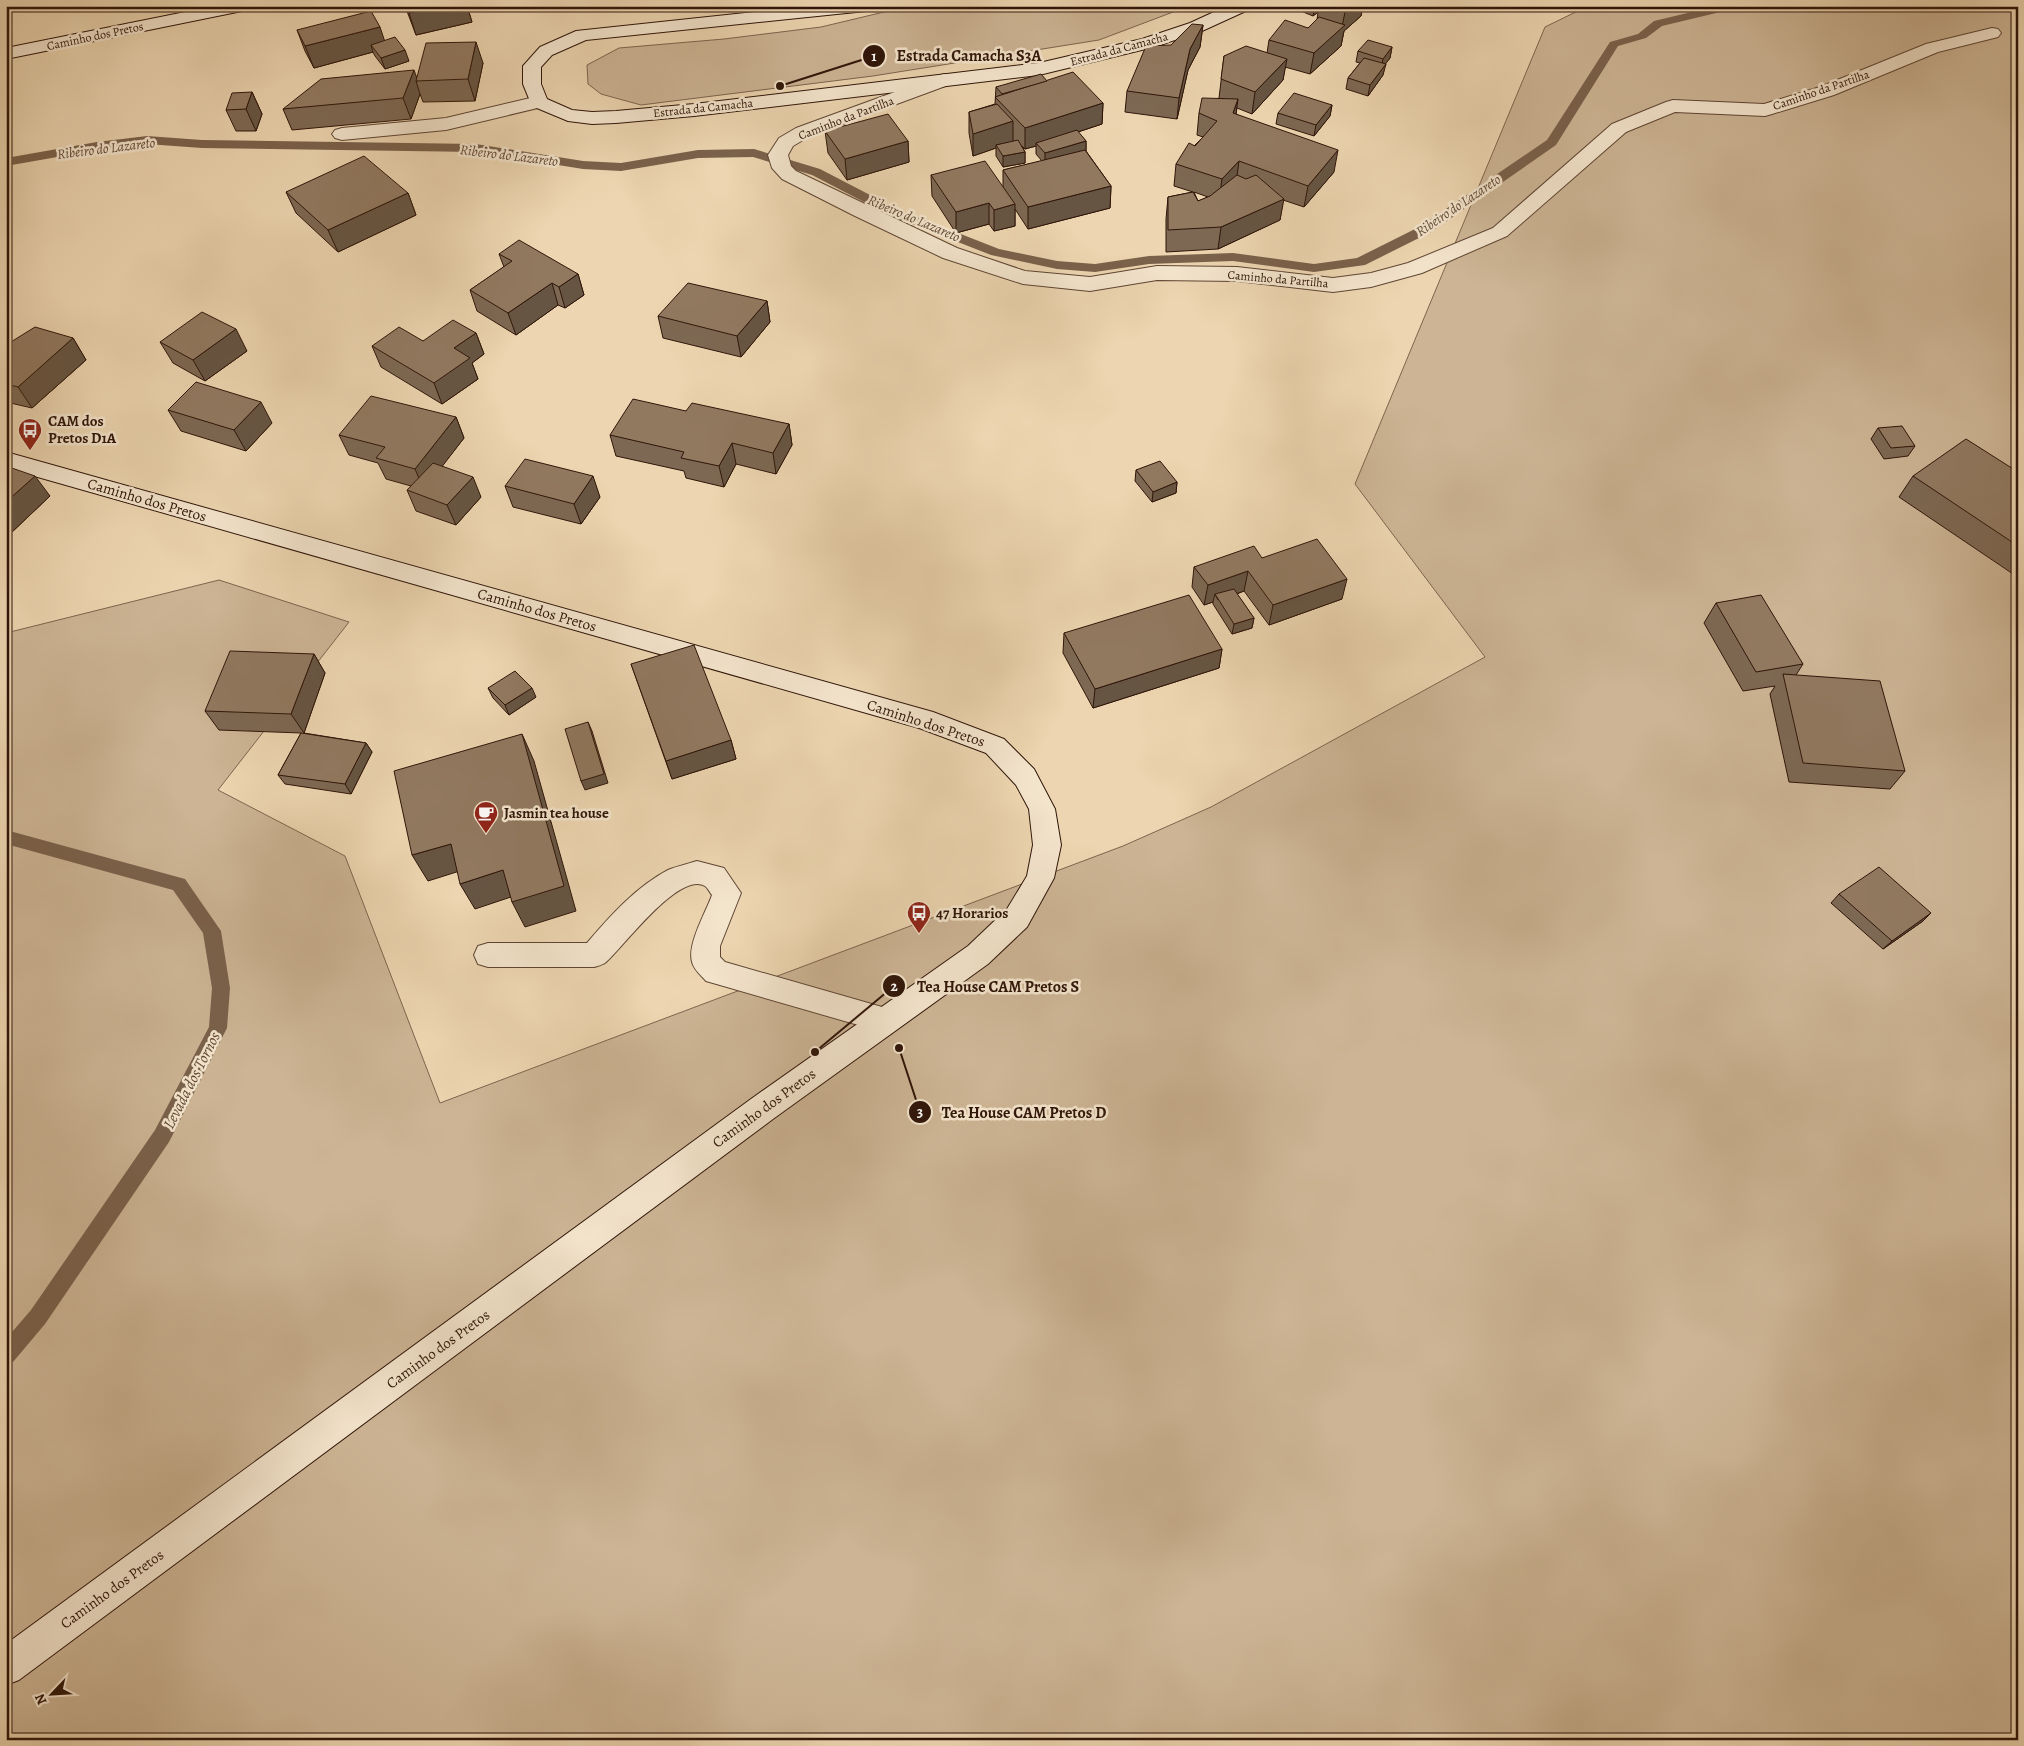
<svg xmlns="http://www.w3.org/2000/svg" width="2024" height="1746" font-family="Alegreya,serif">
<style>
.green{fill:#ccb494;stroke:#7e644e}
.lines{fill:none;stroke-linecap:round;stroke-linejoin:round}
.stream{fill:#7a614b;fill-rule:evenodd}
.service-casing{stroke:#5e4533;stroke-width:2}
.secondary-casing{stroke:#2f1509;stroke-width:2}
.service{fill:#f3e4cc;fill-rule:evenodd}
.secondary{fill:#f3e4cc;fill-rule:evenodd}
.wall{fill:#7d6853;stroke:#2f1509;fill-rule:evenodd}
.shaded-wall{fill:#665543;stroke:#2f1509}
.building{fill:#917960;stroke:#2f1509}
.labels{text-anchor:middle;stroke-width:5;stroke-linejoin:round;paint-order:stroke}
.far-street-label{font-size:12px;fill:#2f1509;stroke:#f3e4cc}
.far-water-label{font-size:14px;font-style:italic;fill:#614835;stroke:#f3e4cc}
.poi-label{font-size:15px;font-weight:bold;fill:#2f1509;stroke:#f3e4cc;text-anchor:start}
.street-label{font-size:15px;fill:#2f1509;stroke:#f3e4cc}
.water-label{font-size:16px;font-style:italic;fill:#614835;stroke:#f3e4cc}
.leader{fill:none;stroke:#2f1509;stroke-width:2}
.callout-dot{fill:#2f1509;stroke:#f3e4cc;stroke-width:2}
.mark-label{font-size:15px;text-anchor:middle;font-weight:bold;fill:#fff}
.callout-label{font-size:16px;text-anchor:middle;font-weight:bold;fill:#2f1509;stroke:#f3e4cc;stroke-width:5;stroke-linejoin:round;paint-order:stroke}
</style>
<rect width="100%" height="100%" fill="#ecd5b0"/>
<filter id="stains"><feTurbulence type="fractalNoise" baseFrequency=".004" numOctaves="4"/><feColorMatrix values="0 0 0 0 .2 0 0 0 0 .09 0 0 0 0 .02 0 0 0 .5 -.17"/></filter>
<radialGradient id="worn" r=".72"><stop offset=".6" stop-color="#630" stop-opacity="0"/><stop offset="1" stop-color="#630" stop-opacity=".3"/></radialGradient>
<g class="green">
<path d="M909 6H1189L1099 40 873 76 641 105 601 94 588 84 587 65 619 48 724 39 821 27Z"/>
<path d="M1588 6H2018V1740H6V633L219 580 349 622 218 790 345 856 440 1103 1123 846 1211 807 1485 657 1355 484 1545 27Z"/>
</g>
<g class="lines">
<g class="stream">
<path d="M1717 6H1738L1737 8 1662 26 1646 38 1618 46 1556 145 1431 232 1365 265 1314 272 1233 261 1149 264 1095 272 1057 269 991 255 889 215 812 175 753 157 698 158 621 171 583 169 476 152 202 148 147 144 97 150 6 166V158L97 142 147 136 202 140 476 144 583 161 621 163 698 150 754 149 820 169 897 209 999 249 1057 261 1095 264 1149 256 1233 253 1314 264 1357 258 1421 226 1547 140 1610 42 1638 34 1654 21Z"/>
<path d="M6 830 185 879 221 931 230 988 227 1028 169 1142 45 1324 13 1362 6 1365V1339L31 1310 155 1130 209 1027 212 988 203 933 173 890 6 844Z"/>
</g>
<g class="service-casing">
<g id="service">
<path d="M1992 28 1998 29 2001 33 1998 37 1938 52 1834 95 1772 114 1765 116 1675 112 1626 132 1507 236 1422 273 1371 287 1333 292 1237 281 1157 280 1090 291 1023 284 943 258 855 216 782 179 772 168 768 155 779 138 796 128 944 74 951 76 953 80 951 84 810 136 793 146 788 155 791 166 796 171 957 248 1025 271 1090 277 1157 266 1237 267 1333 278 1371 273 1408 263 1493 228 1612 124 1666 102 1673 100 1764 104 1820 87 1926 44Z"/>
<path d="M539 96 546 98 548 102 546 106 446 130 342 140 335 138 332 134 335 130 342 128 446 118Z"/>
<path d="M697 861 724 868 741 893 720 946V957L725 962 896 1011 901 1020 896 1029 886 1033 706 981C701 975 694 970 692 962 687 944 706 912 712 895 710 893 708 888 705 886 679 870 621 950 605 963 602 965 597 966 594 967H488L478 964 474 955 478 946 488 943H587C610 916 636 887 668 870 677 866 688 864 697 861Z"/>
</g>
</g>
<g class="secondary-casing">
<g id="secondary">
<path d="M215 6H251L248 10 242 11 6 59V48Z"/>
<path d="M812 6H875L872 10 866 11 586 40 552 55 541 67V84L547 99 572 110 592 112 616 111 694 104 1039 63 1142 39 1190 23 1227 6H1251L1248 10 1202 31 1154 47 1039 75 694 116 616 123 592 124 568 121 532 106 523 84V66L540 47 576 31Z"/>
<path d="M6 452 933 712 1004 739 1034 769 1055 809 1061 845 1054 878 1027 927 988 964 773 1119 19 1680 6 1685V1644L751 1099 968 946 1007 909 1027 876 1033 845 1029 809 1016 785 986 753 919 728 6 468Z"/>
</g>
</g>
<use href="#service" class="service"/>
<use href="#secondary" class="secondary"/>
</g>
<g class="wall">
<path d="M405 6H467L472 22 416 35Z"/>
<path d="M1291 6H1363L1361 16 1344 31 1341 46 1310 74 1285 67 1283 80 1252 114 1237 108 1236 114 1334 172 1304 207 1283 200 1280 220 1218 249 1166 252V219L1168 197 1193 192 1174 186 1176 164 1203 137 1197 135 1199 113 1219 98 1224 56 1267 53 1269 40 1308 28 1317 20 1318 12 1313 16 1291 7ZM1194 192 1208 197 1198 201Z"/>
<path d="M1380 6H1390L1385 9Z"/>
<path d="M1203 25 1200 47 1188 70 1177 119 1125 112 1127 91 1171 45Z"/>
<path d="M297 30 385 41 409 61 385 69 375 56 373 52 314 68 305 51Z"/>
<path d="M1392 47 1390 58 1385 64 1383 75 1368 96 1346 89 1348 78 1360 63 1356 62 1358 51Z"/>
<path d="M483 63 475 101 423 102 420 94 411 119 292 130 283 109Z"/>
<path d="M1047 81 1103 103 1102 124 1078 132 1086 141V151L1111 186 1110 208 1028 229 1015 209V226L994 231 989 224 956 233 932 196 931 175 1003 187V170L1042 161 1036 154V146L1025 149 1022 146 1025 152V163L1003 167 996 156V148L973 156 969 133V112L995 104 996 87Z"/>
<path d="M252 92 262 114 256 131H236L226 110Z"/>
<path d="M1332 105 1330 116 1314 136 1276 124 1278 113Z"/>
<path d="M825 131 908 141 909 162 847 180 828 153Z"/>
<path d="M286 192 408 193 416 215 338 252 296 213Z"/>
<path d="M499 254 578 274 584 295 565 308 558 305 516 335 477 311 470 290 504 267Z"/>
<path d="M767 301 770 322 741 357 663 338 658 316Z"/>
<path d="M476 333 484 354 472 363 478 379 442 404 381 367 372 346 423 341Z"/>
<path d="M73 338 86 360 32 408 6 402V345Z"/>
<path d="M160 342 247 351 205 381 173 363Z"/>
<path d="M168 410 272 423 246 451 181 431Z"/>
<path d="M686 411 789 424 792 445 776 474 736 464 724 487 686 478 684 471 616 456 610 435Z"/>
<path d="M456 417 464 438 442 466 481 497 456 525 416 511 407 490 411 486 386 479 378 463 349 455 339 435Z"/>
<path d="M1878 428 1915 446 1908 456 1884 459 1871 439Z"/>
<path d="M6 466 50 496 11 533 6 531Z"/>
<path d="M1136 470 1177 482 1176 493 1152 502 1135 481Z"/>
<path d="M2018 472V574L2016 576 1899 497 1913 476Z"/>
<path d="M505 486 600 497 581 524 513 507Z"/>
<path d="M1262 558 1342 599 1269 625 1244 591 1237 594 1254 618 1252 628 1232 634 1213 604V602L1204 605 1192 587 1194 567Z"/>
<path d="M1716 603 1803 664 1796 675 1905 771 1890 789 1789 782 1770 694 1775 686 1743 691 1704 623Z"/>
<path d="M1064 633 1222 649 1219 668 1093 708 1063 653Z"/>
<path d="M314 654 325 673 304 733 366 743 372 752 351 794 285 784 278 775 301 733 219 730 205 711Z"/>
<path d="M631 664 731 740 736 759 672 779Z"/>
<path d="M488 688 536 697 509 715 493 698Z"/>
<path d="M1839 894 1923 921 1883 949 1831 903Z"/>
</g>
<g class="shaded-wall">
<path d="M441 6H467L472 22 416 35 409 13Z"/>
<path d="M1315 6H1319L1318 12 1313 16Z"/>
<path d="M1351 6H1363L1361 16 1344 31 1341 46 1310 74 1314 53 1342 27 1345 12Z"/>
<path d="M1203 25 1200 47 1188 70 1177 119 1179 98 1190 49Z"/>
<path d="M380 27 387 48 371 45 373 52 314 68 305 46Z"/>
<path d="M476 42 483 63 475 101 468 79Z"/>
<path d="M1392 47 1390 58 1381 70 1383 59Z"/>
<path d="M405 50 409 61 385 69 381 58Z"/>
<path d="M1287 59 1283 80 1252 114 1255 92Z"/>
<path d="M1386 64 1383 75 1368 96 1370 85Z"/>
<path d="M414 70 418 81H416L420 94 411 119 403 98Z"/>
<path d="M252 92 262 114 256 131 246 109Z"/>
<path d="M1238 99 1235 121 1233 113Z"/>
<path d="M1103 103 1102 124 1038 145 1036 143V146L1025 149V128Z"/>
<path d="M1332 105 1330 116 1314 136 1316 125Z"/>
<path d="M1013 121V142L996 145V148L973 156V134Z"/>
<path d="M908 141 909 162 847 180 845 159Z"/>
<path d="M1086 141V152L1045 164V153Z"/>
<path d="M1338 150 1334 172 1304 207 1308 186Z"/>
<path d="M1025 152V163L1003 167V156Z"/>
<path d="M1239 161 1236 183 1219 201 1222 179Z"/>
<path d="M1111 186 1110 208 1028 229V207Z"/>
<path d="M408 193 416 215 338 252 328 230Z"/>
<path d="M1284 199 1280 220 1218 249 1221 227Z"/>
<path d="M989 203V224L956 233V212Z"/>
<path d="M1015 204V226L994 231V210Z"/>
<path d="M578 274 584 295 565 308 559 287Z"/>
<path d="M552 283 558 305 516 335 508 313Z"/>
<path d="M767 301 770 322 741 357 737 336Z"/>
<path d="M236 329 247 351 205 381 193 360Z"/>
<path d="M476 333 484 354 472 363 478 379 442 404 434 383 454 348Z"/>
<path d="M73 338 86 360 32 408 18 387Z"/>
<path d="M261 402 272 423 246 451 234 430Z"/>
<path d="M456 417 464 438 424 490 415 469Z"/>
<path d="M789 424 792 445 776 474 773 453Z"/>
<path d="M732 443 736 464 724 487 719 466Z"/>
<path d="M35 476 50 496 11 533 6 527V502Z"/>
<path d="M593 476 600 497 581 524 574 504Z"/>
<path d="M473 477 481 497 456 525 447 505Z"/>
<path d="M1177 482 1176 493 1152 502 1153 492Z"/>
<path d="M1248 571 1244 591 1218 600 1215 594 1213 602 1204 605 1208 585Z"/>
<path d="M1347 579 1342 599 1269 625 1273 605Z"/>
<path d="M1254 618 1252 628 1232 634 1234 624Z"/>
<path d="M1222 649 1219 668 1093 708 1095 689Z"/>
<path d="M314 654 325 673 304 733 291 714Z"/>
<path d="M532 688 536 697 509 715 505 705Z"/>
<path d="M588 722 592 731 608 783 585 790 581 781Z"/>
<path d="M522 734 534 761 576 911 525 927 512 902Z"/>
<path d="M731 740 736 759 672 779 666 761Z"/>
<path d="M366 743 372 752 351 794 345 784Z"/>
<path d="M451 844 466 869 428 881 412 855Z"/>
<path d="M503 870 517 895 475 909 460 884Z"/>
<path d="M1931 913 1923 921 1883 949 1892 941Z"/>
</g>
<g class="building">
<path d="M406 6H441L409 13Z"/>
<path d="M1331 6H1351L1345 12Z"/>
<path d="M371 11 380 27 305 46 297 30Z"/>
<path d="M1319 17 1345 25 1314 53 1269 40 1285 20 1308 28Z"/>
<path d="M1192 24 1203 25 1190 49 1179 98 1127 91 1146 46 1171 45Z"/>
<path d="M395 37 405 50 381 58 371 45Z"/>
<path d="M1368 40 1392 47 1383 59 1358 51Z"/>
<path d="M476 42 468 79 416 81 426 43Z"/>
<path d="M1246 46 1287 59 1255 92 1221 79 1224 56Z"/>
<path d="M1364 58 1386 64 1370 85 1348 78Z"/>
<path d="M414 70 403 98 283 109 321 79Z"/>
<path d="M1073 72 1103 103 1025 128 995 97Z"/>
<path d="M1041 74 1047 81 1002 94 996 87Z"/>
<path d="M252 92 246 109 226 110 232 93Z"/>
<path d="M1294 93 1332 105 1316 125 1278 113Z"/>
<path d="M1202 98 1238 99 1233 113 1338 150 1308 186 1239 161 1222 179 1176 164 1189 143 1195 146 1217 121 1199 113Z"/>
<path d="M997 104 1013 121 973 134 969 112Z"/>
<path d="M888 114 908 141 845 159 825 131Z"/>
<path d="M1077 130 1086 141 1045 153 1036 143Z"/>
<path d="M1018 140 1025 152 1003 156 996 145Z"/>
<path d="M1085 150 1111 186 1028 207 1003 170Z"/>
<path d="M364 156 408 193 328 230 286 192Z"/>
<path d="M985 161 1015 204 994 210 989 203 956 212 931 175Z"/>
<path d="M1237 175 1246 179 1256 175 1284 199 1221 227 1168 230V197L1193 192 1198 201 1210 196Z"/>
<path d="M519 240 578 274 559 287 552 283 508 313 470 290 512 261 499 254Z"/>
<path d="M688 283 767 301 737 336 658 316Z"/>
<path d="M202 312 236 329 193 360 160 342Z"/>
<path d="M453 320 476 333 454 348 470 358 434 383 372 346 399 327 423 341Z"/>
<path d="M35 327 73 338 18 387 6 384V345Z"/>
<path d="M196 382 261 402 234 430 168 410Z"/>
<path d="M371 396 456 417 415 469 376 458 385 447 339 435Z"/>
<path d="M633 399 686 411 692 403 789 424 773 453 732 443 719 466 681 458 684 452 610 435Z"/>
<path d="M1902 426 1915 446 1891 448 1878 428Z"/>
<path d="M1966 439 2018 472V546L1913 476Z"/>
<path d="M525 459 593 476 574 504 505 486Z"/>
<path d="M1160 461 1177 482 1153 492 1136 470Z"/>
<path d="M433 463 473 477 447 505 407 490Z"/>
<path d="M6 466 35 476 6 502Z"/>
<path d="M1317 539 1347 579 1273 605 1248 571 1208 585 1194 567 1254 546 1262 558Z"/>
<path d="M1234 589 1254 618 1234 624 1215 594Z"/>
<path d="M1189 595 1222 649 1095 689 1064 633Z"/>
<path d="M1761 595 1803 664 1756 672 1716 603Z"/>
<path d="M694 645 731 740 666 761 631 664Z"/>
<path d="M230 651 314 654 291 714 205 711Z"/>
<path d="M515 671 532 688 505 705 488 688Z"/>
<path d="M1783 674 1880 681 1905 771 1803 763Z"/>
<path d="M588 722 604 774 581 781 565 729Z"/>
<path d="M301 733 366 743 345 784 278 775Z"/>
<path d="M522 734 564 886 512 902 503 870 460 884 451 844 412 855 394 771Z"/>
<path d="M1879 867 1931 913 1892 941 1839 894Z"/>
</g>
<defs>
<g id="bus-pin" transform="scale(1.25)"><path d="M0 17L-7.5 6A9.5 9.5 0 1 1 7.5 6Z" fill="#8f2418" stroke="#f3e4cc"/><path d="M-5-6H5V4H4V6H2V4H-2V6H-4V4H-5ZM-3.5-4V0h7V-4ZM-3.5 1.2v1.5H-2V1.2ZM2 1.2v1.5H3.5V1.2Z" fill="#fff"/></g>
<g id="cafe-pin" transform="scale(1.25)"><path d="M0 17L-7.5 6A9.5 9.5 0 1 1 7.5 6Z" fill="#8f2418" stroke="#f3e4cc"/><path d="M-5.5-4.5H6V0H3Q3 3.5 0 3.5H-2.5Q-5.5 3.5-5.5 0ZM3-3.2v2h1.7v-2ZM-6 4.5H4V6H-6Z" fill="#fff"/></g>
</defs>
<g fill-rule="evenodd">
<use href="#bus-pin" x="30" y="430"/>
<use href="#cafe-pin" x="486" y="813"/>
<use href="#bus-pin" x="919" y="913"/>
</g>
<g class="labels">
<g class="far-street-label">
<text transform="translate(95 36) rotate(-12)" y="4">Caminho dos Pretos</text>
<text transform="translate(1119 49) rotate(-15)" y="4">Estrada da Camacha</text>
<text transform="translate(1821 90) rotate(-19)" y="4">Caminho da Partilha</text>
<text transform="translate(703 108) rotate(-6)" y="4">Estrada da Camacha</text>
<text transform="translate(846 118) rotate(-21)" y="4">Caminho da Partilha</text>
<text transform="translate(1278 279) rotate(5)" y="4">Caminho da Partilha</text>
</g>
<g class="far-water-label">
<text transform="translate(106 148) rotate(-7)" y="5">Ribeiro do Lazareto</text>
<text transform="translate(509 155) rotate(7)" y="5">Ribeiro do Lazareto</text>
<text transform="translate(1458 205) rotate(-34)" y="5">Ribeiro do Lazareto</text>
<text transform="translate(914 218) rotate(23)" y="5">Ribeiro do Lazareto</text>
</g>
<g class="poi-label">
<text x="48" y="426">CAM dos<tspan x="48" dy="17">Pretos D1A</tspan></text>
<text x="504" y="818">Jasmin tea house</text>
<text x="936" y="918">47 Horarios</text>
</g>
<g class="street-label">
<text transform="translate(147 500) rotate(16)" y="5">Caminho dos Pretos</text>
<text transform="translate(537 610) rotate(16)" y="5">Caminho dos Pretos</text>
<text transform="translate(926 723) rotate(18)" y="5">Caminho dos Pretos</text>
<text transform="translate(764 1108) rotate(-36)" y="5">Caminho dos Pretos</text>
<text transform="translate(438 1349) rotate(-36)" y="5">Caminho dos Pretos</text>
<text transform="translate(112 1589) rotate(-36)" y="5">Caminho dos Pretos</text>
</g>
<g class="water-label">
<text transform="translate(191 1080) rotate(-63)" y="6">Levada dos Tornos</text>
</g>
</g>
<path class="leader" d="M780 86L874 56M815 1052L894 986M899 1048L920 1112"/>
<g class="callout-dot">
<circle cx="780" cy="86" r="5"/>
<circle cx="815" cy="1052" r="5"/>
<circle cx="899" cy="1048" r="5"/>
<circle cx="874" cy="56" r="12"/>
<circle cx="894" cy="986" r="12"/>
<circle cx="920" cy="1112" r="12"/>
</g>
<g class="mark-label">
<text x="874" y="61">1</text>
<text x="894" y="991">2</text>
<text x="920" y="1117">3</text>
</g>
<g class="callout-label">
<text x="969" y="61">Estrada Camacha S3A</text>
<text x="998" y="992">Tea House CAM Pretos S</text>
<text x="1024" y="1118">Tea House CAM Pretos D</text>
</g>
<rect width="2024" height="1746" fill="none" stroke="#ecd5b0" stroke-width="25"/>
<rect x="8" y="8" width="2009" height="1731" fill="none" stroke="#2f1509" stroke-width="2.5"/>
<rect x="12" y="12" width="1999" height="1721" fill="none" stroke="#2f1509"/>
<g transform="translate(52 1694) rotate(245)" stroke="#f3e4cc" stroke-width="4" paint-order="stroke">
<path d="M0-4L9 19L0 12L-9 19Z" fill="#2f1509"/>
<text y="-8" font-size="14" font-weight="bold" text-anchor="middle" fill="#2f1509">N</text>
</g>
<rect width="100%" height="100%" filter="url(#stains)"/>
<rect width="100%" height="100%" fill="url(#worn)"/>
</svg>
